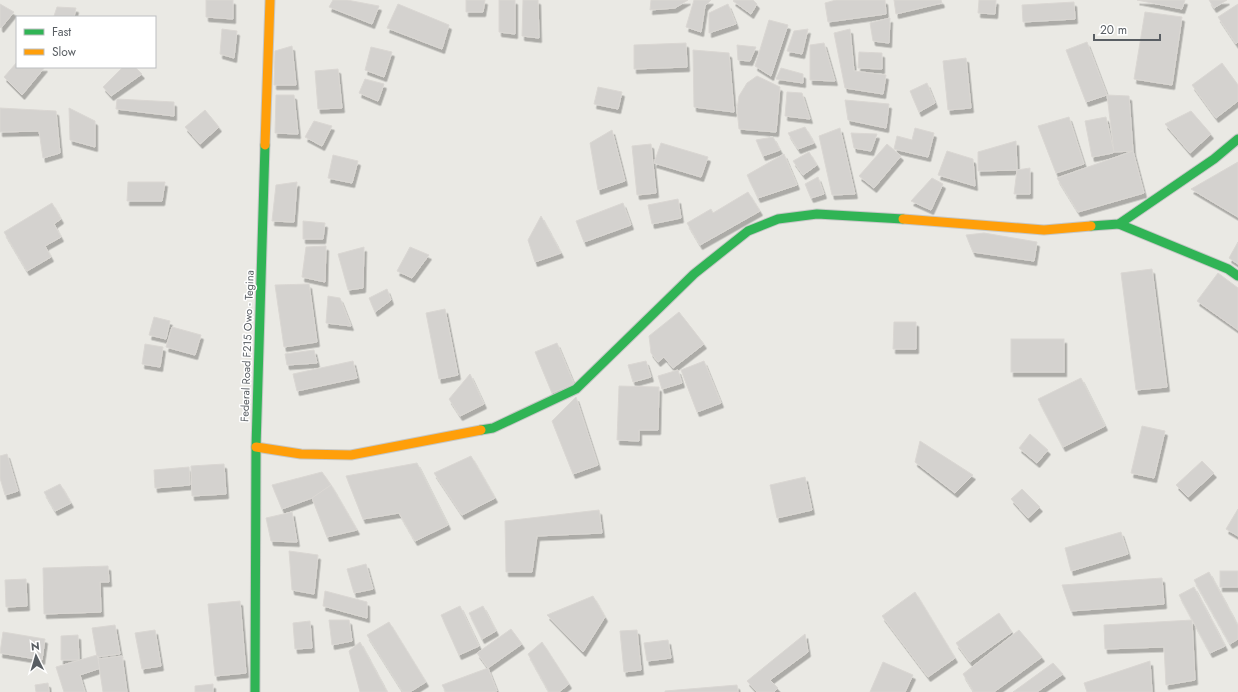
<svg xmlns="http://www.w3.org/2000/svg" width="1238" height="692" font-family="Jost,sans-serif">
<style>
.building{fill:#d4d2cf;stroke:#dad7d3;filter:url(#shadow)}
.lines{fill:none;stroke-linecap:round;stroke-linejoin:round}
.fast-casing{stroke:#c6c7c6;stroke-width:11}
.slow-casing{stroke:#c6c7c6;stroke-width:11}
.fast{stroke:#30b455;stroke-width:9}
.slow{stroke:#ff9f0a;stroke-width:9}
.labels{text-anchor:middle;stroke-width:3;stroke-linejoin:round;paint-order:stroke}
.street-label{font-size:11px;fill:#595e63;stroke:#fff}
</style>
<defs>
<filter id="shadow"><feDropShadow dx="2.5" dy="4.5" stdDeviation="0" flood-color="#0004"/></filter>
</defs>
<rect width="100%" height="100%" fill="#eae9e4"/>
<g class="building">
<path d="M206 0H233V19L206 17Z"/>
<path d="M333 0H347L379 6 372 24 329 7Z"/>
<path d="M466 0H485L483 12H466Z"/>
<path d="M499 0H515V34L499 32Z"/>
<path d="M523 0H538L539 38 522 36Z"/>
<path d="M651 0H688L675 8 650 10Z"/>
<path d="M694 0H711L705 6 701 32 686 27Z"/>
<path d="M734 0H753L757 4 751 14 733 1Z"/>
<path d="M836 0H885L886 14 828 22 825 3Z"/>
<path d="M894 0H941L942 3 896 14Z"/>
<path d="M979 0H996L995 14 978 13Z"/>
<path d="M1137 0H1185L1182 9Z"/>
<path d="M1209 0H1227L1214 8Z"/>
<path d="M1074 2 1075 19 1023 22 1022 5Z"/>
<path d="M0 4 14 12 1 28 0 27Z"/>
<path d="M398 4 449 25 442 49 387 28Z"/>
<path d="M728 4 736 24 709 33V13Z"/>
<path d="M1238 4V42L1236 44 1218 17Z"/>
<path d="M57 7 76 8 74 17H56L54 16Z"/>
<path d="M1145 12 1182 17 1172 85 1134 79Z"/>
<path d="M890 18 889 43 873 41 870 23Z"/>
<path d="M769 20 788 25 771 76 755 66Z"/>
<path d="M222 29 237 31 234 58 220 54Z"/>
<path d="M808 29 802 54 787 51 794 31Z"/>
<path d="M850 29 854 71 886 75 883 94 845 88 834 33Z"/>
<path d="M1087 42 1107 95 1086 102 1066 50Z"/>
<path d="M686 43 687 67 634 69V45Z"/>
<path d="M824 43 835 81 810 80V45Z"/>
<path d="M737 45 756 47 750 61 738 60Z"/>
<path d="M292 46 296 85H274L275 51Z"/>
<path d="M371 47 392 52 384 77 365 70Z"/>
<path d="M693 50 729 53 734 112 694 107Z"/>
<path d="M859 52 882 53V69L858 68Z"/>
<path d="M966 58 971 108 948 110 943 61Z"/>
<path d="M17 62V67H45L22 95 4 77Z"/>
<path d="M1222 63 1238 85V101L1216 118 1192 85Z"/>
<path d="M123 67H135L142 74 111 96 103 87Z"/>
<path d="M781 68 803 74V83L776 79Z"/>
<path d="M338 69 342 108 318 109 315 71Z"/>
<path d="M757 76 780 87 776 132 739 129 737 109 739 96 747 83Z"/>
<path d="M365 79 384 84 378 101 359 93Z"/>
<path d="M927 83 935 103 919 112 910 91Z"/>
<path d="M598 87 622 92 618 109 594 104Z"/>
<path d="M787 92 802 93 810 119 785 116Z"/>
<path d="M276 95H294L298 134 275 133Z"/>
<path d="M1107 95 1129 96 1133 151 1114 152Z"/>
<path d="M117 99 174 102V116L116 109Z"/>
<path d="M845 100 889 104 886 128 848 120Z"/>
<path d="M0 108 56 111 60 153 43 158 39 131 0 132Z"/>
<path d="M69 108 95 121V147L70 140Z"/>
<path d="M205 110 219 127 200 144 185 127Z"/>
<path d="M1191 111 1211 134 1190 153 1165 124Z"/>
<path d="M1069 117 1084 164 1056 173 1038 126Z"/>
<path d="M1106 117 1114 152 1113 153 1092 157 1085 121Z"/>
<path d="M314 121 332 126 322 146 305 137Z"/>
<path d="M805 127 814 143 798 149 788 133Z"/>
<path d="M840 128 855 194 832 195 819 136Z"/>
<path d="M915 128 934 133 928 157 894 149 897 136 912 140Z"/>
<path d="M612 130 625 181 598 190 590 143Z"/>
<path d="M851 133 877 134 871 151 854 148Z"/>
<path d="M773 137 780 150 763 156 756 140Z"/>
<path d="M1016 141 1017 170 978 171V152Z"/>
<path d="M661 143 708 157 701 177 654 163Z"/>
<path d="M651 144 656 193 637 195 632 146Z"/>
<path d="M887 144 901 156 874 188 859 176Z"/>
<path d="M947 151 973 159 975 186 938 175Z"/>
<path d="M1133 151 1144 193 1078 212 1057 178Z"/>
<path d="M809 152 817 165 803 175 793 161Z"/>
<path d="M784 154 797 185 758 198 747 175Z"/>
<path d="M333 155 358 161 352 183 328 178Z"/>
<path d="M1238 162V217L1191 189Z"/>
<path d="M1030 168V194H1014L1017 170Z"/>
<path d="M818 177 824 194 811 198 805 184Z"/>
<path d="M932 178 943 184 931 210 911 201Z"/>
<path d="M128 182H165L162 201H127Z"/>
<path d="M297 182 294 222 272 221 276 185Z"/>
<path d="M748 192 760 211 700 245 687 223 711 209 713 213Z"/>
<path d="M678 199 681 218 652 224 648 205Z"/>
<path d="M52 203 61 219 54 224 61 237 45 246 51 257 27 271 4 232Z"/>
<path d="M623 203 631 225 584 242 576 221Z"/>
<path d="M541 216 561 253 535 262 528 240Z"/>
<path d="M303 221 325 223 323 239H303Z"/>
<path d="M984 233 1037 242 1034 261 973 252 966 235Z"/>
<path d="M1238 242V264L1229 258Z"/>
<path d="M326 246 325 282 302 277 306 247Z"/>
<path d="M364 247 363 288 348 290 338 254Z"/>
<path d="M410 247 429 255 412 278 397 271Z"/>
<path d="M1152 269 1167 387 1136 390 1121 273Z"/>
<path d="M1218 273 1238 288V330L1197 301Z"/>
<path d="M309 284 317 342 284 347 275 285Z"/>
<path d="M387 289 391 300 375 312 369 298Z"/>
<path d="M328 296 340 298 351 326 326 323Z"/>
<path d="M445 309 458 375 439 379 426 313Z"/>
<path d="M679 312 704 344 673 368 664 357 658 362 651 353 649 336Z"/>
<path d="M154 317 170 321 166 339 149 335Z"/>
<path d="M894 322H916V349H893Z"/>
<path d="M172 327 201 335 195 355 166 347Z"/>
<rect x="1011" y="339" width="53" height="33"/>
<path d="M557 343 574 384 552 393 535 352Z"/>
<path d="M145 344 163 347 160 367 142 364Z"/>
<path d="M314 350 317 363 287 365 285 354Z"/>
<path d="M353 361 357 378 297 391 293 374Z"/>
<path d="M646 361 651 377 633 382 628 365Z"/>
<path d="M704 361 721 403 697 412 681 370Z"/>
<path d="M678 370 682 383 662 389 658 376Z"/>
<path d="M470 374 484 404 460 416 449 399Z"/>
<path d="M1081 378 1105 426 1063 447 1038 399Z"/>
<path d="M619 386 659 387 658 430H639V441L617 440Z"/>
<path d="M576 397 598 465 573 474 552 421Z"/>
<path d="M1142 426 1165 431 1154 478 1131 473Z"/>
<path d="M1030 434 1048 450 1037 463 1019 448Z"/>
<path d="M920 441 973 475 955 493 915 462Z"/>
<path d="M7 454 18 491 5 495 0 478V456Z"/>
<path d="M471 456 495 498 462 515 434 473Z"/>
<path d="M1202 461 1214 473 1188 497 1176 485Z"/>
<path d="M417 463 448 525 415 541 399 513 363 519 346 476Z"/>
<path d="M224 464 226 494 192 496 191 466Z"/>
<path d="M189 467 190 485 155 488 154 470Z"/>
<path d="M322 472 331 485 312 498 282 509 272 485Z"/>
<path d="M805 477 812 510 777 518 770 485Z"/>
<path d="M60 484 71 503 55 511 44 492Z"/>
<path d="M331 485 357 530 327 537 312 498Z"/>
<path d="M1022 489 1040 507 1028 518 1011 499Z"/>
<path d="M1238 509V536L1226 529Z"/>
<path d="M599 510 602 533 537 536 532 572H506L505 521Z"/>
<path d="M292 512 297 542 271 541 266 518Z"/>
<path d="M1121 532 1128 554 1071 571 1065 548Z"/>
<path d="M289 551 318 555 314 594 292 590Z"/>
<path d="M366 564 373 589 354 593 347 569Z"/>
<path d="M108 566 109 582H100L101 612 44 614 43 568Z"/>
<rect x="1220" y="571" width="18" height="16"/>
<path d="M1209 572 1238 626V639L1230 644 1194 580Z"/>
<path d="M1162 578 1164 604 1071 611 1062 585Z"/>
<path d="M26 579 27 606 6 607 5 580Z"/>
<path d="M1194 587 1225 646 1210 653 1179 595Z"/>
<path d="M325 591 367 602V618L323 606Z"/>
<path d="M915 592 955 658 928 677 882 616Z"/>
<path d="M593 596 605 617 583 652 547 615Z"/>
<path d="M240 601 246 673 215 676 208 604Z"/>
<path d="M460 606 479 646 459 655 441 615Z"/>
<path d="M483 606 496 631 482 639 469 613Z"/>
<path d="M999 613 1012 632 970 662 956 643Z"/>
<path d="M329 620H349L352 641 332 645Z"/>
<path d="M1192 620 1195 680 1166 685 1164 647 1105 649 1104 625Z"/>
<path d="M310 621 312 648 295 649 293 623Z"/>
<path d="M389 622 426 682 410 692H403L367 635Z"/>
<path d="M115 625 120 654 97 657 92 628Z"/>
<path d="M511 629 522 644 488 668 477 653Z"/>
<path d="M155 630 161 666 142 669 135 633Z"/>
<path d="M637 630 641 670 624 672 620 631Z"/>
<path d="M1019 630 1042 657 994 692H974L963 674Z"/>
<path d="M3 632 45 639 42 660 0 653Z"/>
<path d="M805 634 808 652 770 680 778 688 774 692H757L747 681Z"/>
<path d="M78 635 79 660H61V636Z"/>
<path d="M668 640 671 658 647 661 644 643Z"/>
<path d="M360 642 387 692H360L349 651Z"/>
<path d="M542 642 569 684 559 692H549L528 654Z"/>
<path d="M97 655 101 668 80 675 85 692H64L56 667Z"/>
<path d="M122 656 127 692H103L98 659Z"/>
<path d="M1150 661 1152 692H1087L1084 683Z"/>
<path d="M883 662 913 675 905 692H870Z"/>
<path d="M1053 663 1063 674 1037 692H1013Z"/>
<path d="M488 668 497 691 491 692H446L442 685Z"/>
<path d="M48 683 49 692H36L35 685Z"/>
<path d="M213 684V692H195V686Z"/>
<path d="M737 685 738 692H665V691Z"/>
</g>
<g class="lines">
<g class="fast-casing">
<g id="fast">
<path d="M1119 224 1228 269 1238 276"/>
<path d="M1091 226 1119 224 1214 159 1238 139"/>
<path d="M481 430 493 428 576 389 694 274 748 231 778 219 817 214 903 219"/>
<path d="M255 692 256 447 265 145"/>
</g>
</g>
<g class="slow-casing">
<g id="slow">
<path d="M265 145 270 0"/>
<path d="M903 219 1044 230 1091 226"/>
<path d="M256 447 301 454 351 455 481 430"/>
</g>
</g>
<use href="#fast" class="fast"/>
<use href="#slow" class="slow"/>
</g>
<g class="labels">
<g class="street-label">
<text transform="translate(247 346) rotate(-88)" y="4">Federal Road F215 Owo - Tegina</text>
</g>
</g>
<rect x="16" y="16" width="140" height="52" fill="#ffffff" stroke="#bdbfc1"/>
<rect x="24" y="29" width="20" height="6" fill="#30b455" stroke="#bdbfc1"/>
<text x="52" y="36" font-size="12" fill="#595e63">Fast</text>
<rect x="24" y="49" width="20" height="6" fill="#ff9f0a" stroke="#bdbfc1"/>
<text x="52" y="56" font-size="12" fill="#595e63">Slow</text>
<g transform="translate(36 656) rotate(355)" stroke="#ffffff" stroke-width="3" paint-order="stroke">
<path d="M0-3L7 15L0 10L-7 15Z" fill="#595e63"/>
<text y="-6" font-size="11" font-weight="bold" text-anchor="middle" fill="#595e63">N</text>
</g>
<path d="M1094 34v6h66v-6" fill="none" stroke="#595e63" stroke-width="2"/>
<text x="1100" y="34" font-size="12" fill="#595e63" stroke="#ffffff" stroke-width="3" paint-order="stroke">20 m</text>
</svg>
